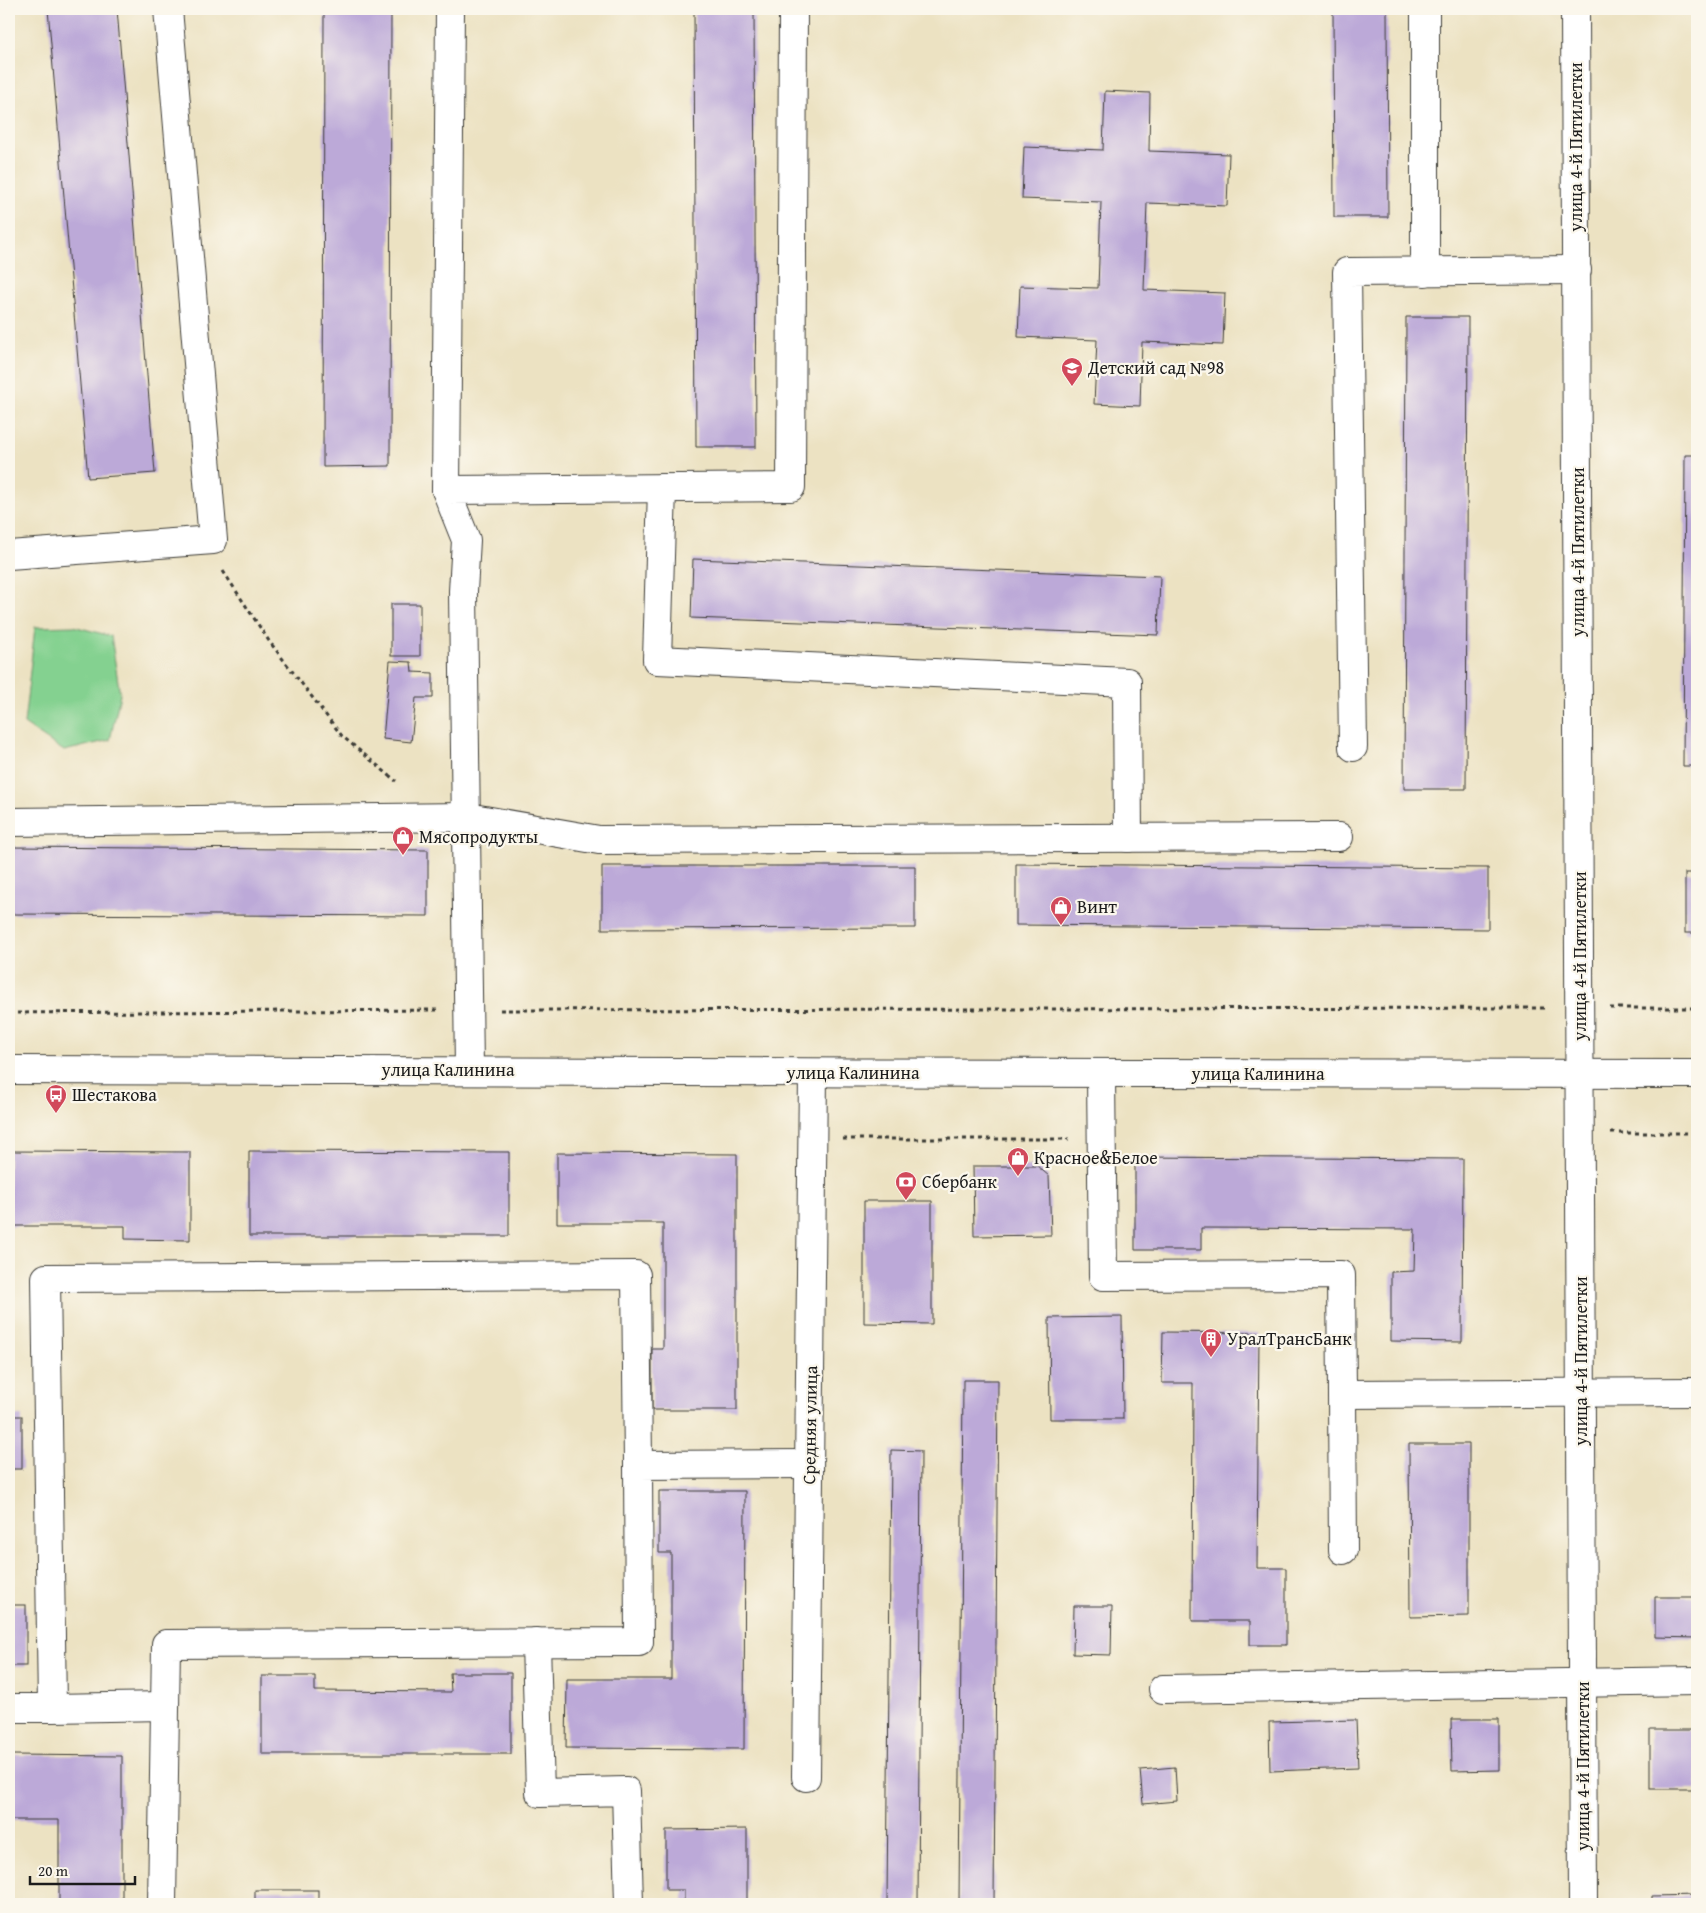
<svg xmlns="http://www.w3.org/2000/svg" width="1706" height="1913" font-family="'Gentium Book Plus',serif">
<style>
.green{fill:#84d190;stroke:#507656}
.building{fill:#bca9d8}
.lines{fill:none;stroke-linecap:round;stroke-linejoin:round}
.minor-casing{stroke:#3b3a35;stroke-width:30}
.major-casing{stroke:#3b3a35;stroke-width:30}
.path{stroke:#3b3a35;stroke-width:3;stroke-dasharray:4 4;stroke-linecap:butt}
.minor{stroke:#fff;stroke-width:28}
.major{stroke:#fff;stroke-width:28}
.labels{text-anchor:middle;stroke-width:4.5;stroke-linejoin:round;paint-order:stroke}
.street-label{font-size:18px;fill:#1c1c1c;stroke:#fbf7ec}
.poi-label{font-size:18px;fill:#1c1c1c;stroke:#fbf7ec;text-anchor:start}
</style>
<rect width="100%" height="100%" fill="#fbf7ec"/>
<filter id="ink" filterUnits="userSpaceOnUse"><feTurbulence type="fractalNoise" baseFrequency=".02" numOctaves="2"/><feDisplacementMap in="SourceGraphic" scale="10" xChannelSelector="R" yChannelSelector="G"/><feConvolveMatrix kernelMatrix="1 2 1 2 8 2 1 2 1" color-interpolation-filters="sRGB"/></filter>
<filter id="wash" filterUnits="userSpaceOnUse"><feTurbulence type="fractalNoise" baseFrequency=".0096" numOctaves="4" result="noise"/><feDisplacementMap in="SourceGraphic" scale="20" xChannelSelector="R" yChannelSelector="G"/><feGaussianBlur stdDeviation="1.12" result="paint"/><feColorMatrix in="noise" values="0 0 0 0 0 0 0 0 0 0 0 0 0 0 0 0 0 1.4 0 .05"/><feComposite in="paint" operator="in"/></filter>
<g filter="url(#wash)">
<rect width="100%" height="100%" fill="#ece2c2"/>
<path class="green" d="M73 626 111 636 120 695 110 740 64 751 24 724 35 627Z"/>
<g id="blocks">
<g class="building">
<path d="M48 9H117L155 473 88 478Z"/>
<path d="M324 9H391L390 466 323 467Z"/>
<path d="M694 9H754L756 447H696Z"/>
<path d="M1333 9H1387L1388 217H1334Z"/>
<path d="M1105 91 1150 93 1149 151 1229 154 1227 206 1147 203 1144 290 1225 293 1223 345 1142 342 1140 406 1094 404 1097 340 1018 337 1020 286 1098 288 1101 202 1022 199 1024 147 1103 150Z"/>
<path d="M1406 317H1468L1466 789H1404Z"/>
<path d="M1685 455H1697V766H1683Z"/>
<path d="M693 559 1160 576 1158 635 691 618Z"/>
<rect x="391" y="604" width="29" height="52"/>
<path d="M390 661 411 662 412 672 433 673V698H416L411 742 383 739Z"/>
<path d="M9 847 428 850V916L9 914Z"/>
<path d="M1016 864 1488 868V929L1016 925Z"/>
<path d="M602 866H915V928L602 929Z"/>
<rect x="1685" y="873" width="12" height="60"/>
<path d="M9 1151 190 1152V1240L125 1239V1226H9Z"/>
<path d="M249 1151 509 1152V1236H249Z"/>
<path d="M557 1153 737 1154V1410H652V1349H663V1223H557Z"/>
<path d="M1135 1157 1463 1159 1462 1342 1391 1341V1272L1414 1271 1415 1229 1201 1228V1250H1135Z"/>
<path d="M973 1166H1037L1049 1176 1051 1235 974 1236Z"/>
<path d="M864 1201H932V1324L864 1323Z"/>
<path d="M1122 1317 1123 1419H1050L1049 1318Z"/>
<path d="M1163 1332 1259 1333 1257 1568H1286V1645H1250V1621H1192L1193 1383H1162Z"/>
<path d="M963 1380H998L994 1904H959Z"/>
<rect x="9" y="1416" width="13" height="53"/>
<path d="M1409 1444H1469V1616L1410 1617Z"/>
<path d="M891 1450 921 1451 918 1904H887Z"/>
<path d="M659 1491H745L744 1749 566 1748 567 1679H671V1553H659Z"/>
<path d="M1655 1597H1697V1638L1655 1637Z"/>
<rect x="9" y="1605" width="17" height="61"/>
<path d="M1074 1606H1112L1111 1655 1073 1654Z"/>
<path d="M450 1673H511V1754H262V1676H315V1691L451 1692Z"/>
<path d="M1451 1719H1499V1770L1452 1771Z"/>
<path d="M1356 1720 1358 1768 1270 1771 1269 1722Z"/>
<rect x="1650" y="1730" width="47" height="59"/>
<path d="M9 1742H12V1755L122 1756V1904H59V1820H9Z"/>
<path d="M1175 1767 1177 1801 1143 1804 1140 1770Z"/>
<path d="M747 1829V1904H684V1890H666V1830Z"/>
<rect x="255" y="1890" width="63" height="14"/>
<path d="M1697 1895V1904H1652V1896Z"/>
</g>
</g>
</g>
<g filter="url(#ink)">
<use href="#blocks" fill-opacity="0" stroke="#3b3a35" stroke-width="1"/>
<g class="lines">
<g class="minor-casing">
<g id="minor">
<path d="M1575 9 1583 1904"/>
<path d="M1425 272V9"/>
<path d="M662 488 657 660 1127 682 1128 838"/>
<path d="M446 490 450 9"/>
<path d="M9 555 213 540 168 9"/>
<path d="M1353 747 1347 272 1577 270"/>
<path d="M9 822 467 817 599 840 1339 837"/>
<path d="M469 1070 463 591 466 540 446 490 791 487 793 9"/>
<path d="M1101 1074 1103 1276 1341 1275 1342 1394 1697 1392"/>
<path d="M1342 1394 1343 1550"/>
<path d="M536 1642 540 1793 626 1791 629 1904"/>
<path d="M1163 1689 1697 1681"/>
<path d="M9 1708H52L46 1278 636 1275 638 1465"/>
<path d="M52 1708 165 1706"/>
<path d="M806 1777 813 1073"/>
<path d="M162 1904 166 1644 639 1642 638 1465 809 1464"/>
</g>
</g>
<g class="major-casing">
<path id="major" d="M9 1070C572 1069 1134 1076 1697 1074"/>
</g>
<g class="path">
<path d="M223 571 269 641 342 736 396 781"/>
<path d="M1610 1008H1697"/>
<path d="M500 1010 1547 1008"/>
<path d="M9 1013 437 1010"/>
<path d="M1611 1133H1697"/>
<path d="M843 1139H1069"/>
</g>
<use href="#minor" class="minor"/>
<use href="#major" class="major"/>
</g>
</g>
<defs>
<g id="school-pin" transform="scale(1.125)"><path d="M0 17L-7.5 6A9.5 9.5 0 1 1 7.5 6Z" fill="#d1495b" stroke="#fbf7ec"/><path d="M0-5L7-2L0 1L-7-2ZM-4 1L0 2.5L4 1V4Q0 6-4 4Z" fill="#fff"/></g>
<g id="shop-pin" transform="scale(1.125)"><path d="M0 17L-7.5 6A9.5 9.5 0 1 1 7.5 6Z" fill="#d1495b" stroke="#fbf7ec"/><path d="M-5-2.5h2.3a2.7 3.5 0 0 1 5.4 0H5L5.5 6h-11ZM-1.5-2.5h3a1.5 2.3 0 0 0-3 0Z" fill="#fff"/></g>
<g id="bus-pin" transform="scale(1.125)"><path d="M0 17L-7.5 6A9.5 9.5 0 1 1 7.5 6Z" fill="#d1495b" stroke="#fbf7ec"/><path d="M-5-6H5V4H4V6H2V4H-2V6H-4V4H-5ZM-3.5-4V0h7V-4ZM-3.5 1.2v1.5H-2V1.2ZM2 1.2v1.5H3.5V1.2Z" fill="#fff"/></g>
<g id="bank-pin" transform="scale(1.125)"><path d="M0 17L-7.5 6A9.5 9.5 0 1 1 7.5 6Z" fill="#d1495b" stroke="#fbf7ec"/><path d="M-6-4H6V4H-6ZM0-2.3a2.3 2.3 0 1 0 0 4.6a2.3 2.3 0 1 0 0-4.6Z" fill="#fff"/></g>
<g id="building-pin" transform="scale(1.125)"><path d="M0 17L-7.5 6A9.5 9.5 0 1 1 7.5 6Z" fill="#d1495b" stroke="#fbf7ec"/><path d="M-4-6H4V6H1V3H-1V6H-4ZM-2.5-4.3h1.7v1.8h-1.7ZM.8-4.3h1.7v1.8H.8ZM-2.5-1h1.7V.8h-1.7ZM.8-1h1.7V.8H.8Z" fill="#fff"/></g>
</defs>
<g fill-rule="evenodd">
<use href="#school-pin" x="1072" y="368"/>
<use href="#shop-pin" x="403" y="837"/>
<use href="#shop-pin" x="1061" y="907"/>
<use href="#bus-pin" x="56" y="1095"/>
<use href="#shop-pin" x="1018" y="1158"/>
<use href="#bank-pin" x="906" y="1182"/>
<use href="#building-pin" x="1211" y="1339"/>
</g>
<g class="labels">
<g class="street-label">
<text transform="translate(1576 147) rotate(-90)" y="6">улица 4-й Пятилетки</text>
<text transform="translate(1578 552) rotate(-90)" y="6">улица 4-й Пятилетки</text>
<text transform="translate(1580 956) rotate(-90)" y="6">улица 4-й Пятилетки</text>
<text x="448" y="1076">улица Калинина</text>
<text x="853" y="1079">улица Калинина</text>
<text x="1258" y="1080">улица Калинина</text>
<text transform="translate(1581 1361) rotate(-90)" y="6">улица 4-й Пятилетки</text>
<text transform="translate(810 1425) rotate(-89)" y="6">Средняя улица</text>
<text transform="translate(1583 1766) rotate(-90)" y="6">улица 4-й Пятилетки</text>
</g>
<g class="poi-label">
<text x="1088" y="374">Детский сад №98</text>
<text x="419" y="843">Мясопродукты</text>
<text x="1077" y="913">Винт</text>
<text x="72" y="1101">Шестакова</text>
<text x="1034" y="1164">Красное&amp;Белое</text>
<text x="922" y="1188">Сбербанк</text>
<text x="1227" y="1345">УралТрансБанк</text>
</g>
</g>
<rect width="1706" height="1913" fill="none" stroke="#fbf7ec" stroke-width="30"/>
<path d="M30 1876v8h105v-8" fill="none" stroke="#1c1c1c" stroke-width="2.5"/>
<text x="38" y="1876" font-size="15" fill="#1c1c1c" stroke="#fbf7ec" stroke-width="4" paint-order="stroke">20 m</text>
</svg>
